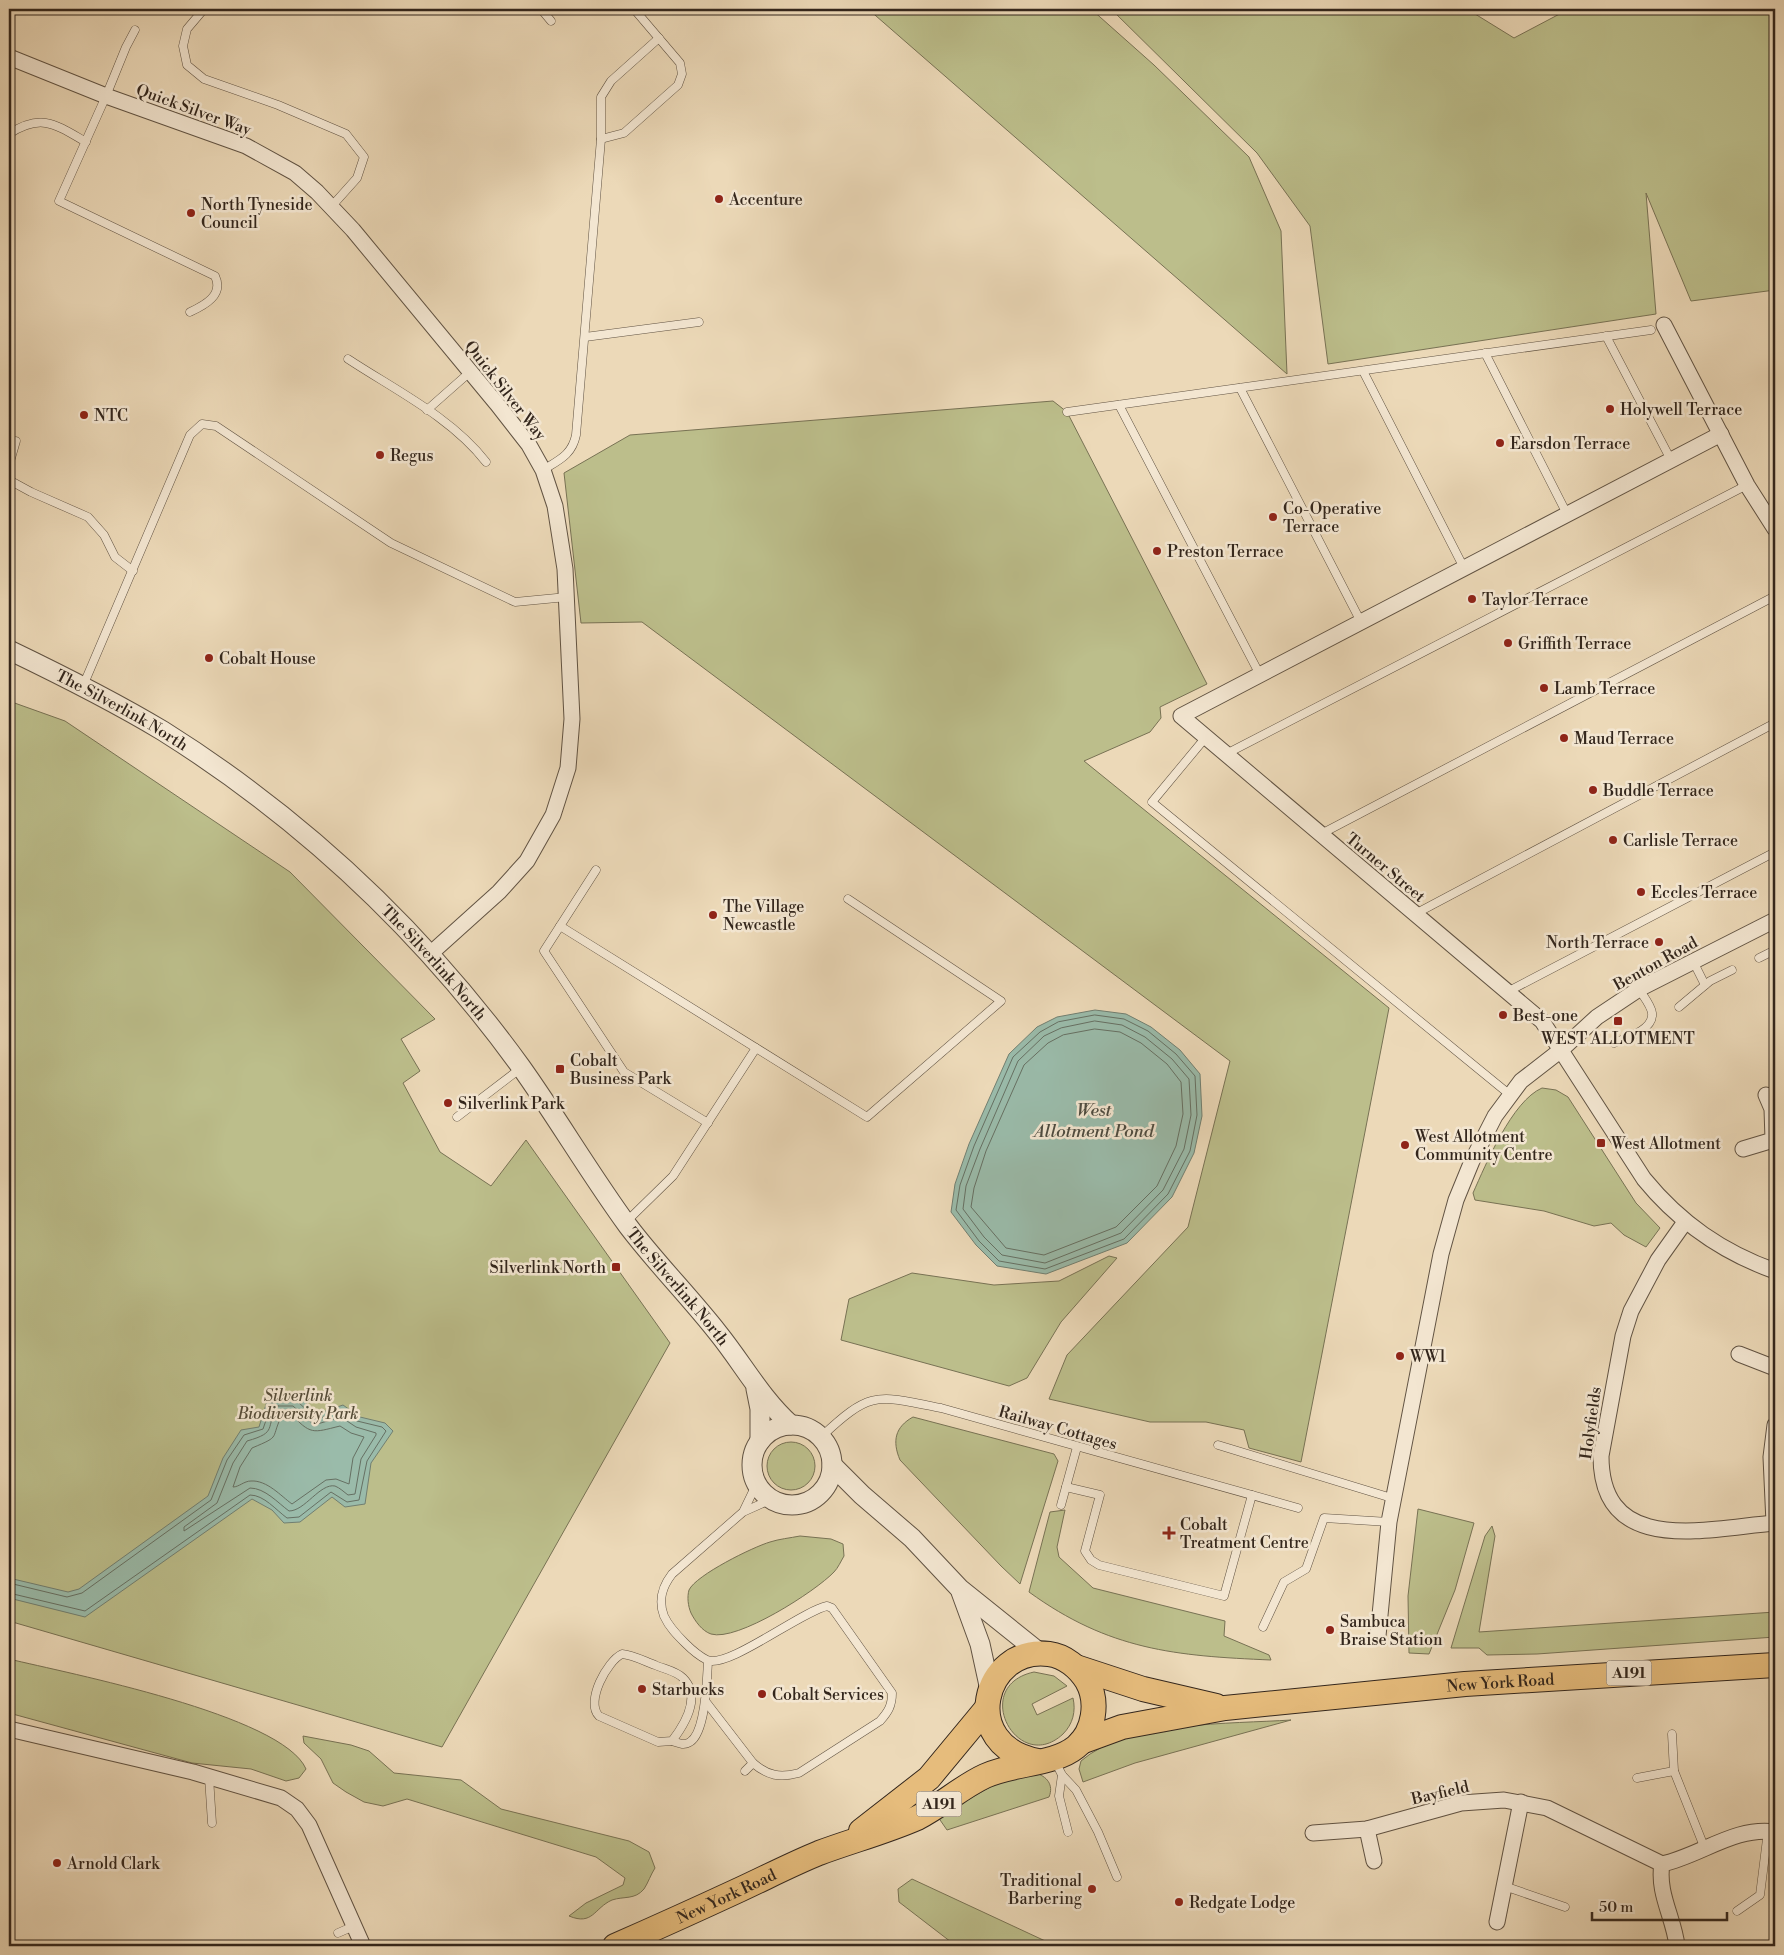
<svg xmlns="http://www.w3.org/2000/svg" width="1784" height="1955" font-family="'Libre Bodoni',serif">
<style>
.green{fill:#bcbe8b;stroke:#787254}
.water{fill:#9abbaa;stroke:#717f71}
.lines{fill:none;stroke-linecap:round;stroke-linejoin:round}
.shore{stroke:#667063;stroke-width:1}
.service-casing{stroke:#615343;stroke-width:9}
.minor-casing{stroke:#615343;stroke-width:17}
.tertiary-casing{stroke:#615343;stroke-width:21}
.primary-casing{stroke:#33261c;stroke-width:26}
.service{stroke:#f3e6d1;stroke-width:8}
.minor{stroke:#f3e6d1;stroke-width:15}
.tertiary{stroke:#f3e6d1;stroke-width:19}
.primary{stroke:#e6bc7c;stroke-width:24}
.poi-dot{fill:#8f2418;stroke:#f3e6d1;stroke-width:2}
.labels{text-anchor:middle;stroke-width:5;stroke-linejoin:round;paint-order:stroke}
.shield{fill:#f3e6d1;stroke:#6d6052;stroke-width:1}
.shield-label{font-size:15px;font-weight:bold;fill:#33261c}
.street-label{font-size:16px;fill:#33261c;stroke:#f3e6d1}
.poi-label{font-size:16px;fill:#33261c;stroke:#f3e6d1;text-anchor:start}
.park-label{font-size:16px;font-style:italic;fill:#554c38;stroke:#f3e6d1}
.water-label{font-size:18px;font-style:italic;fill:#4d4b40;stroke:#f3e6d1}
</style>
<rect width="100%" height="100%" fill="#ecd9b8"/>
<filter id="stains"><feTurbulence type="fractalNoise" baseFrequency=".004" numOctaves="4"/><feColorMatrix values="0 0 0 0 .2 0 0 0 0 .09 0 0 0 0 .02 0 0 0 .5 -.17"/></filter>
<radialGradient id="worn" r=".72"><stop offset=".6" stop-color="#630" stop-opacity="0"/><stop offset="1" stop-color="#630" stop-opacity=".3"/></radialGradient>
<g class="green">
<path d="M868 9H1091L1154 65 1249 157 1281 231 1287 374Z"/>
<path d="M1111 9H1467L1514 38 1569 9H1775V290L1691 301 1646 193 1656 314 1328 364 1310 226 1257 153Z"/>
<path d="M1053 401 1067 412 1207 684 1160 707 1161 718 1150 732 1084 761 1389 1008 1301 1462 1249 1448 1244 1430 1206 1422H1150L1049 1399 1067 1355 1188 1227 1230 1061 642 622 581 623 564 473 630 435Z"/>
<path d="M9 701 65 721 290 872 435 1019 401 1039 420 1071 403 1083 440 1152 491 1186 526 1140 670 1343 442 1747 9 1621Z"/>
<path d="M1542 1088 1556 1090 1568 1097 1636 1203 1660 1228 1646 1247 1624 1235 1611 1223 1594 1226 1544 1211 1475 1200 1473 1193C1486 1164 1512 1101 1542 1088Z"/>
<path d="M1109 1256 1117 1258 1061 1322 1027 1378 1009 1386 841 1340 849 1299 912 1273 994 1285 1059 1281Z"/>
<path d="M913 1417 1054 1454 1058 1461 1020 1584 1001 1566 900 1460C892 1441 895 1427 913 1417Z"/>
<circle cx="791" cy="1466" r="24"/>
<path d="M1418 1509 1474 1523 1455 1590 1429 1654 1409 1653 1408 1596Z"/>
<path d="M1065 1510 1057 1547 1059 1557 1093 1588 1225 1621 1224 1636 1269 1655 1271 1660C1175 1656 1109 1650 1029 1592L1050 1512Z"/>
<path d="M1492 1526 1495 1536 1479 1632 1775 1612V1637L1537 1654 1487 1655 1479 1648H1451L1485 1536Z"/>
<path d="M800 1536 831 1539 843 1544 844 1556C841 1561 838 1568 834 1572 816 1591 737 1642 711 1634 702 1631 695 1621 691 1613 688 1606 687 1597 689 1590 696 1575 753 1547 770 1542 779 1539 790 1538 800 1536Z"/>
<path d="M9 1659C67 1673 283 1715 306 1769L299 1778 286 1781 251 1769 192 1763 9 1713Z"/>
<path d="M1034 1672 1054 1676 1067 1686 1032 1704 1037 1715 1073 1698C1076 1711 1073 1724 1063 1734 1018 1776 969 1686 1034 1672Z"/>
<path d="M1291 1720 1135 1763 1083 1782 1079 1769 1081 1761C1126 1721 1232 1724 1291 1720Z"/>
<path d="M303 1736 351 1745 369 1751 394 1773 461 1780 501 1809 629 1841 649 1852 655 1868C651 1874 648 1883 644 1889 635 1900 624 1896 612 1900 594 1908 593 1926 569 1916L586 1903 623 1885 625 1878 596 1857 407 1799 383 1806 364 1802 346 1792 333 1783 321 1759 304 1743Z"/>
<path d="M1035 1773C1047 1776 1054 1785 1049 1797L947 1830 938 1817 997 1783Z"/>
<path d="M912 1879 1056 1946H963L951 1942 899 1902 898 1889Z"/>
</g>
<g class="water">
<path d="M1095 1010 1126 1014 1151 1027 1180 1050 1200 1074 1202 1116 1194 1153 1172 1197 1127 1243 1046 1274 997 1266 976 1245 951 1212 955 1184 969 1144 1009 1054 1037 1027 1057 1017Z"/>
<path d="M297 1394 317 1414 343 1405 360 1417 385 1423 393 1431 371 1463 365 1504 345 1507 332 1497 300 1522 284 1523 272 1510 252 1499 85 1617 9 1598V1578L68 1592 79 1589 208 1496 223 1458 241 1430 259 1427 269 1395Z"/>
</g>
<g class="lines">
<g class="shore">
<path d="M1095 1015 1124 1019 1148 1031 1176 1054 1195 1076 1197 1115 1190 1151 1168 1194 1124 1239 1045 1269 999 1261 979 1241 956 1210 960 1185 974 1146 1013 1057 1040 1032 1058 1022Z"/>
<path d="M1095 1021 1122 1025 1145 1037 1172 1059 1189 1079 1191 1115 1184 1149 1163 1190 1121 1233 1045 1263 1002 1255 984 1237 963 1209 966 1186 980 1149 1018 1061 1044 1036 1061 1028Z"/>
<path d="M1095 1029 1120 1032 1141 1043 1167 1064 1181 1082 1183 1114 1176 1146 1157 1186 1116 1227 1044 1255 1006 1248 971 1207 974 1188 986 1151 1024 1065 1048 1043 1063 1035Z"/>
<path d="M278 1406H293L314 1425 341 1417 356 1427 376 1433V1435L361 1459 355 1494 348 1495C344 1492 340 1488 335 1486 320 1483 305 1511 289 1511 278 1503 265 1488 250 1488L184 1531V1527L217 1503 233 1463 247 1441C279 1432 264 1428 278 1406Z"/>
<path d="M283 1413H290C311 1435 312 1433 340 1426L351 1433 364 1437 353 1458 349 1484 336 1479 326 1480 292 1504C281 1496 267 1480 251 1481 244 1481 239 1487 233 1487L240 1467 252 1448C283 1435 269 1440 283 1413Z"/>
<path d="M9 1583 67 1597 82 1593 211 1500 227 1460 244 1435 263 1429 273 1400 295 1399 316 1419 343 1411 357 1421 382 1427 386 1431 367 1461 359 1500 347 1502 331 1492 299 1517 287 1518C276 1510 264 1495 250 1495L85 1611 9 1593"/>
</g>
<g class="service-casing">
<g id="service">
<path d="M204 9 187 29 183 46 187 65 204 79 278 105 346 134 364 157 357 178 331 207"/>
<path d="M541 9 551 21"/>
<path d="M135 30 126 47 106 96 59 201 215 276C224 295 205 305 190 312"/>
<path d="M9 134C41 113 55 124 86 142"/>
<path d="M601 139 624 133 678 85 682 74 680 63 634 9"/>
<path d="M1606 336 1671 460"/>
<path d="M585 337 699 322"/>
<path d="M1485 353 1567 514"/>
<path d="M348 359C395 390 451 417 486 462"/>
<path d="M1363 371 1464 568"/>
<path d="M1240 388 1361 622"/>
<path d="M1119 405 1260 675"/>
<path d="M427 410 470 372"/>
<path d="M1067 412 1651 330"/>
<path d="M9 465 16 441"/>
<path d="M543 470C559 460 572 455 576 435L601 139V97L611 81 659 38"/>
<path d="M9 480 31 492 88 517 104 535 115 557 133 571"/>
<path d="M83 686 190 435 202 424 216 426 391 543 515 602 567 597"/>
<path d="M1206 737 1152 802 1509 1094"/>
<path d="M1226 754 1747 485"/>
<path d="M1321 834 1775 596"/>
<path d="M596 870 544 951 624 1072 708 1123"/>
<path d="M1415 914 1775 723"/>
<path d="M560 926 867 1117 1001 1001 848 899"/>
<path d="M1759 958 1775 950"/>
<path d="M1693 961 1705 985"/>
<path d="M1507 992 1775 852"/>
<path d="M1679 1007 1710 981 1732 970"/>
<path d="M1614 1043C1626 1038 1654 1030 1652 1013 1651 1005 1643 996 1639 989"/>
<path d="M457 1117 521 1068"/>
<path d="M626 1222 673 1176 756 1048"/>
<path d="M821 1437C871 1390 876 1395 941 1408L1298 1508"/>
<path d="M1218 1445 1395 1499"/>
<path d="M1066 1487 1100 1495 1085 1551 1091 1560 1099 1565 1224 1596 1252 1495"/>
<path d="M1061 1505 1077 1447"/>
<path d="M744 1510 757 1483"/>
<path d="M1263 1627 1284 1582 1306 1569 1324 1518 1389 1522"/>
<path d="M622 1654C633 1655 644 1661 655 1665 664 1669 676 1671 683 1678 702 1697 685 1724 672 1741L658 1742 599 1716C585 1702 607 1661 622 1654Z"/>
<path d="M706 1702 753 1763C768 1776 780 1778 799 1773L880 1721C888 1712 892 1706 892 1693L832 1608 827 1606C800 1612 728 1669 707 1660 699 1656 691 1649 685 1643 677 1635 669 1627 664 1616 658 1600 662 1587 672 1574L743 1512 772 1499"/>
<path d="M1672 1734 1674 1771 1705 1849"/>
<path d="M672 1741C678 1743 684 1746 690 1742 706 1732 707 1678 708 1661"/>
<path d="M1055 1761 1062 1775 1076 1790 1098 1832 1117 1877"/>
<path d="M745 1771 753 1763"/>
<path d="M1062 1775 1059 1796 1068 1832"/>
<path d="M209 1777 212 1823"/>
<path d="M1637 1778 1674 1771"/>
<path d="M1504 1886 1565 1907"/>
<path d="M1737 1911 1760 1895 1768 1831"/>
<path d="M338 1933 354 1926"/>
</g>
</g>
<g class="minor-casing">
<g id="minor">
<path d="M9 57 106 96 246 146 295 173 317 192 353 230 497 404 529 445 543 470 555 506 565 569 572 719 568 768 553 815 527 861 499 892 429 955"/>
<path d="M1664 325 1747 485 1775 529"/>
<path d="M1721 434 1181 716 1542 1021 1644 1179C1680 1223 1722 1252 1775 1271"/>
<path d="M1743 1149 1773 1140 1772 1109 1766 1095"/>
<path d="M1685 1222 1658 1260 1631 1311 1623 1336 1601 1456C1601 1558 1709 1528 1775 1523"/>
<path d="M1739 1354 1775 1368"/>
<path d="M1774 1523 1771 1457 1775 1425"/>
<path d="M1378 1636 1389 1522 1441 1254 1456 1200 1472 1161 1495 1116 1521 1081 1561 1050 1597 1017 1639 989 1775 920"/>
<path d="M9 1729 193 1772 281 1798 297 1809 309 1825 363 1946"/>
<path d="M1367 1829 1374 1861"/>
<path d="M1313 1833 1367 1829 1461 1803 1504 1800 1547 1808 1662 1864"/>
<path d="M1497 1922 1521 1802"/>
<path d="M1677 1946C1674 1918 1657 1893 1662 1864 1700 1856 1735 1826 1775 1832"/>
</g>
</g>
<g class="tertiary-casing">
<g id="tertiary">
<path id="s1" d="M9 650C61 675 113 701 163 731 303 819 424 933 521 1067 558 1119 590 1174 628 1226 656 1263 689 1296 718 1333 743 1364 761 1398 791 1425"/>
<path d="M756 1389 760 1409V1441"/>
<circle cx="792" cy="1465" r="40"/>
<path d="M832 1465 862 1495 912 1538 960 1589 1041 1654"/>
<path d="M961 1592 980 1644 990 1690"/>
</g>
</g>
<g class="primary-casing">
<g id="primary">
<path d="M1076 1667 1143 1689 1216 1706"/>
<path id="s2" d="M1081 1742 1122 1727 1225 1708 1465 1684 1775 1665"/>
<path d="M861 1831 929 1778 987 1708"/>
<path id="s3" d="M615 1946C656 1928 698 1909 739 1890 765 1878 792 1864 819 1853 851 1841 885 1832 917 1818 941 1806 961 1787 985 1776 1013 1763 1054 1765 1076 1747 1094 1732 1099 1702 1087 1681 1079 1668 1065 1656 1049 1654 983 1645 957 1746 1038 1761"/>
</g>
</g>
<use href="#service" class="service"/>
<use href="#minor" class="minor"/>
<use href="#tertiary" class="tertiary"/>
<use href="#primary" class="primary"/>
</g>
<g class="poi-dot">
<circle cx="719" cy="199" r="5"/>
<circle cx="191" cy="213" r="5"/>
<circle cx="1610" cy="409" r="5"/>
<circle cx="84" cy="415" r="5"/>
<circle cx="1500" cy="443" r="5"/>
<circle cx="380" cy="455" r="5"/>
<circle cx="1273" cy="517" r="5"/>
<circle cx="1157" cy="551" r="5"/>
<circle cx="1472" cy="599" r="5"/>
<circle cx="1508" cy="643" r="5"/>
<circle cx="209" cy="658" r="5"/>
<circle cx="1544" cy="688" r="5"/>
<circle cx="1564" cy="738" r="5"/>
<circle cx="1593" cy="790" r="5"/>
<circle cx="1613" cy="840" r="5"/>
<circle cx="1641" cy="892" r="5"/>
<circle cx="713" cy="915" r="5"/>
<circle cx="1659" cy="942" r="5"/>
<circle cx="1503" cy="1015" r="5"/>
<rect x="1613" y="1016" width="10" height="10" rx="2.5"/>
<rect x="555" y="1064" width="10" height="10" rx="2.5"/>
<circle cx="448" cy="1103" r="5"/>
<rect x="1596" y="1138" width="10" height="10" rx="2.5"/>
<circle cx="1405" cy="1145" r="5"/>
<rect x="611" y="1262" width="10" height="10" rx="2.5"/>
<circle cx="1400" cy="1356" r="5"/>
<path d="M1166.5 1525.5h5v5h5v5h-5v5h-5v-5h-5v-5h5z"/>
<circle cx="1330" cy="1630" r="5"/>
<circle cx="642" cy="1689" r="5"/>
<circle cx="762" cy="1694" r="5"/>
<circle cx="57" cy="1863" r="5"/>
<circle cx="1092" cy="1889" r="5"/>
<circle cx="1179" cy="1902" r="5"/>
</g>
<g class="labels">
<g class="shield">
<rect x="1606.5" y="1660.5" width="45" height="25" rx="4"/>
<rect x="916.5" y="1791.5" width="45" height="25" rx="4"/>
</g>
<g class="shield-label">
<text x="1629" y="1678">A191</text>
<text x="939" y="1809">A191</text>
</g>
<g class="street-label">
<text transform="translate(194 109) rotate(20)" y="6">Quick Silver Way</text>
<text transform="translate(506 390) rotate(52)" y="6">Quick Silver Way</text>
<text dy="6" stroke="none"><textPath href="#s1" startOffset="128">The Silverlink North</textPath></text>
<text transform="translate(1386 867) rotate(40)" y="6">Turner Street</text>
<text dy="6" stroke="none"><textPath href="#s1" startOffset="532">The Silverlink North</textPath></text>
<text transform="translate(1655 963) rotate(-29)" y="6">Benton Road</text>
<text dy="6" stroke="none"><textPath href="#s1" startOffset="938">The Silverlink North</textPath></text>
<text transform="translate(1590 1423) rotate(-82)" y="6">Holyfields</text>
<text transform="translate(1058 1427) rotate(16)" y="6">Railway Cottages</text>
<text dy="6" stroke="none"><textPath href="#s2" startOffset="425">New York Road</textPath></text>
<text transform="translate(1440 1792) rotate(-13)" y="6">Bayfield</text>
<text dy="6" stroke="none"><textPath href="#s3" startOffset="122">New York Road</textPath></text>
</g>
<g class="poi-label">
<text x="729" y="205">Accenture</text>
<text x="201" y="210">North Tyneside<tspan x="201" dy="18">Council</tspan></text>
<text x="1620" y="415">Holywell Terrace</text>
<text x="94" y="421">NTC</text>
<text x="1510" y="449">Earsdon Terrace</text>
<text x="390" y="461">Regus</text>
<text x="1283" y="514">Co-Operative<tspan x="1283" dy="18">Terrace</tspan></text>
<text x="1167" y="557">Preston Terrace</text>
<text x="1482" y="605">Taylor Terrace</text>
<text x="1518" y="649">Griffith Terrace</text>
<text x="219" y="664">Cobalt House</text>
<text x="1554" y="694">Lamb Terrace</text>
<text x="1574" y="744">Maud Terrace</text>
<text x="1603" y="796">Buddle Terrace</text>
<text x="1623" y="846">Carlisle Terrace</text>
<text x="1651" y="898">Eccles Terrace</text>
<text x="723" y="912">The Village<tspan x="723" dy="18">Newcastle</tspan></text>
<text x="1649" y="948" text-anchor="end">North Terrace</text>
<text x="1513" y="1021">Best-one</text>
<text x="1618" y="1044" text-anchor="middle">WEST ALLOTMENT</text>
<text x="570" y="1066">Cobalt<tspan x="570" dy="18">Business Park</tspan></text>
<text x="458" y="1109">Silverlink Park</text>
<text x="1415" y="1142">West Allotment<tspan x="1415" dy="18">Community Centre</tspan></text>
<text x="1611" y="1149">West Allotment</text>
<text x="606" y="1273" text-anchor="end">Silverlink North</text>
<text x="1410" y="1362">WW1</text>
<text x="1180" y="1530">Cobalt<tspan x="1180" dy="18">Treatment Centre</tspan></text>
<text x="1340" y="1627">Sambuca<tspan x="1340" dy="18">Braise Station</tspan></text>
<text x="652" y="1695">Starbucks</text>
<text x="772" y="1700">Cobalt Services</text>
<text x="67" y="1869">Arnold Clark</text>
<text x="1082" y="1886" text-anchor="end">Traditional<tspan x="1082" dy="18">Barbering</tspan></text>
<text x="1189" y="1908">Redgate Lodge</text>
</g>
<g class="park-label">
<text x="298" y="1401">Silverlink<tspan x="298" dy="18">Biodiversity Park</tspan></text>
</g>
<g class="water-label">
<text x="1094" y="1116">West<tspan x="1094" dy="21">Allotment Pond</tspan></text>
</g>
</g>
<rect width="1784" height="1955" fill="none" stroke="#ecd9b8" stroke-width="30"/>
<rect x="10" y="10" width="1764" height="1935" fill="none" stroke="#33261c" stroke-width="2.5"/>
<rect x="15" y="15" width="1754" height="1925" fill="none" stroke="#33261c"/>
<path d="M1592 1912v8h135v-8" fill="none" stroke="#33261c" stroke-width="2.5"/>
<text x="1599" y="1912" font-size="15" fill="#33261c" stroke="#f3e6d1" stroke-width="4" paint-order="stroke">50 m</text>
<rect width="100%" height="100%" filter="url(#stains)"/>
<rect width="100%" height="100%" fill="url(#worn)"/>
</svg>
